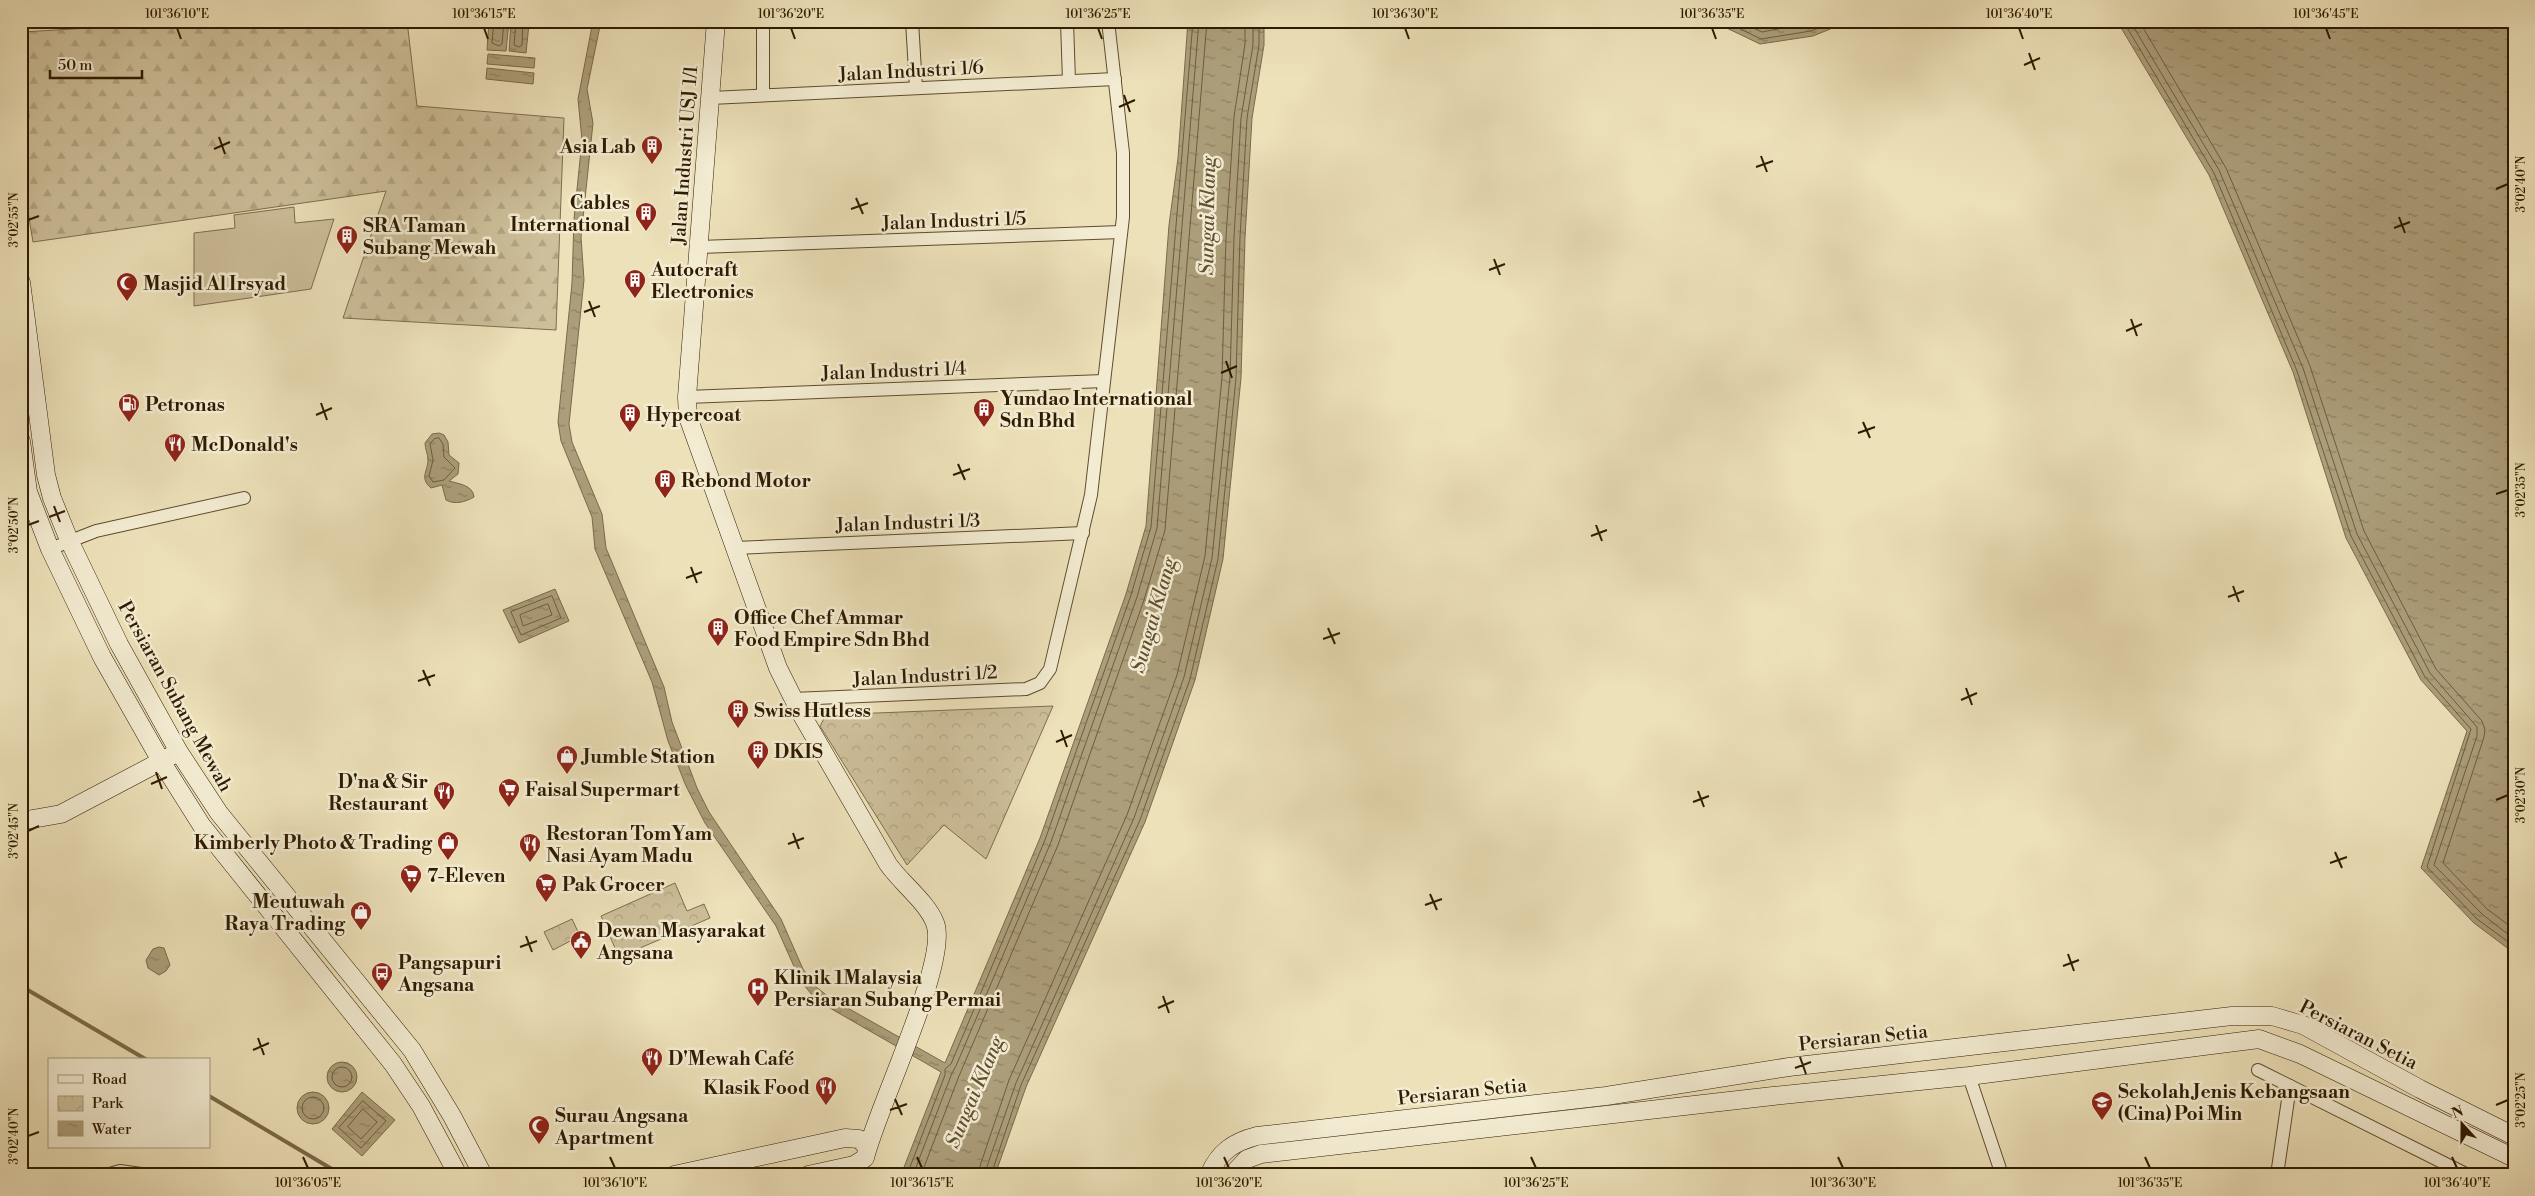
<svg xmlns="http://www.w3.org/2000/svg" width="2535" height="1196" font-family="'Libre Bodoni',serif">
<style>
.grass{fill:#cdbf9a;stroke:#7e6d4d}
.forest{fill:url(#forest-firs);stroke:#7e6d4d}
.park{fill:url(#park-crowns);stroke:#7e6d4d}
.water{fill:url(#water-ripples);stroke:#7a6a49}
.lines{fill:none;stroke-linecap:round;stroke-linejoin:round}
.shore{stroke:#6e5c3d;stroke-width:1}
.stream{stroke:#7a6a49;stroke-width:4}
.street-casing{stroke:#5e4c2e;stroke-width:14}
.secondary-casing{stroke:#2f1b00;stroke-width:19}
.street{stroke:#f3ecd2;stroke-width:12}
.secondary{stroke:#f3ecd2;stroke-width:18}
.ticks{fill:none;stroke:#2f1b00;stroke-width:2}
.labels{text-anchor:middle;stroke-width:5;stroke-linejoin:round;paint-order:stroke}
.street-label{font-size:19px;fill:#2f1b00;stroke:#f3ecd2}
.poi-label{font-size:19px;font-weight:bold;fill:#2f1b00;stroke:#f3ecd2;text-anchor:start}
.water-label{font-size:20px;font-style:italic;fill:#614f31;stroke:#f3ecd2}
.neatline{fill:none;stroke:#2f1b00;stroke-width:2}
.ticks-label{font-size:12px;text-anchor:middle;fill:#2f1b00}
</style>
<defs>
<pattern id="forest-firs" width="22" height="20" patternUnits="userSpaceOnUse" patternTransform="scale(1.25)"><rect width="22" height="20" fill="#cdbf9a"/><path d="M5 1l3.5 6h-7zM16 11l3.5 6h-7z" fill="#b0a483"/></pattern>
<pattern id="park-crowns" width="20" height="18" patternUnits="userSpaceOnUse" patternTransform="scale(1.25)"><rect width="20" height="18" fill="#cdbf9a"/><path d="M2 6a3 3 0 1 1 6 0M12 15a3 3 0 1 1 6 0" fill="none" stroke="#b0a483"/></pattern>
<pattern id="water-ripples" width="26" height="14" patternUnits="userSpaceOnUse" patternTransform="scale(1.25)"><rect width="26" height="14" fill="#ac9e7a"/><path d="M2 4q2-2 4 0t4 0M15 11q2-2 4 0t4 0" fill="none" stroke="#8c8062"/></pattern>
</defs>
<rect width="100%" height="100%" fill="#ede1b9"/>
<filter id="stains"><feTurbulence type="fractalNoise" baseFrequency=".004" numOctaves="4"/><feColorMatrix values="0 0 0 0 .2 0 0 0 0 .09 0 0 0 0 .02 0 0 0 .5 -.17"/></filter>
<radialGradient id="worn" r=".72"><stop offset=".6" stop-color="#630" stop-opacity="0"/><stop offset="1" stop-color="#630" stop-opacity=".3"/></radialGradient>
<path class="grass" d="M294 207 295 223 334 219 311 289 194 306V233L235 228 234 215Z"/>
<path class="forest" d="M204 21H407L417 106 564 118 556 330 343 318 386 191 33 242 21 170V119L29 118 23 32Z"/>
<g class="park">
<path d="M1053 706 986 859 944 825 907 865 820 726 826 715Z"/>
<path d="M675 883 687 911 704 904 710 918 619 957 601 916Z"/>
<path d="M572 919 580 936 553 950 544 932Z"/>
</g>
<g class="water">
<path d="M489 21 509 22 506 51 487 50Z"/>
<path d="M593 21H601L587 89 593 123 581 237 584 280 569 424 572 442 602 514 606 548 664 687 672 722 697 788 709 812 781 919 803 969 815 986 830 998 945 1063 1040 838 1126 594 1146 526 1169 225 1178 158 1188 21H1264V45L1252 118 1245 238 1241 378 1223 559 1195 680 1145 822 1026 1087 995 1175H901L941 1072 816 1000 800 980 776 926 705 823 686 786 668 741 652 682 595 549 592 517 561 441 558 422 572 283 574 219 582 140 578 99Z"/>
<path d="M1712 21H1850L1813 36 1760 44Z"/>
<path d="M2117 21H2514V953L2474 923 2421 868 2467 731 2421 680 2346 538 2293 372 2209 175Z"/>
<path d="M511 22 529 24 526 53 509 51Z"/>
<path d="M488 54 535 58 534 68 487 64Z"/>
<path d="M487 68 534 73 533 84 486 79Z"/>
<path d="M439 433 444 435 448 442 449 455 459 463 458 474 449 481C459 484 473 485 474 497 465 502 455 505 446 500L442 485 431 488C419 478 428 471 428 460 428 454 425 449 425 443L432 434Z"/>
<path d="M555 589 569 621 519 643 503 610Z"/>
<path d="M159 947 164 948 170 965 166 971 159 975 148 968 146 960 153 949Z"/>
<circle cx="342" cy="1077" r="15"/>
<path d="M362 1092 395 1120 362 1156 332 1129Z"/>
<circle cx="313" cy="1108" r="16"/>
</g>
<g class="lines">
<g class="shore">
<path d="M494 21 492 43 499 46 502 44 504 21"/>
<path d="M516 21 514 45 519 47 522 45 523 21"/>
<path d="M1724 21 1761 39 1811 31 1836 21"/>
<path d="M1738 21 1762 32 1819 21"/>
<path d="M2123 21 2214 173 2297 371 2351 536 2425 677 2471 729 2427 867 2477 919 2514 946"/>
<path d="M2130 21 2219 170 2303 368 2357 534 2430 673 2477 727V736L2434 865 2482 914 2514 939"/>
<path d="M2139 21 2226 168 2310 366 2364 531 2436 669 2482 721 2485 730 2484 737 2443 863 2487 909 2514 929"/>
<path d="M439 438 443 444 444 457 455 468 444 480 433 482 429 476 433 460 430 444 434 439Z"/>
<path d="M552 596 561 618 521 635 511 612Z"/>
<path d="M548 604 552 615 523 626 520 615Z"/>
<circle cx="342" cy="1077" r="10"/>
<circle cx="313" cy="1108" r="11"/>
<path d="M363 1101 386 1121 361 1148 339 1128Z"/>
<path d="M363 1109 377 1122 361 1139 348 1127Z"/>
<path d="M907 1175 945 1075V1069L951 1064 1045 840 1131 595 1151 527 1193 21"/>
<path d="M913 1175 952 1073 956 1066 1051 842 1137 597 1157 528 1199 21"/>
<path d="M921 1175 959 1076 1058 845 1144 600 1165 530 1207 21"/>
<path d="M977 1175 1009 1080 1127 815 1177 675 1205 556 1222 377 1226 237 1234 117 1245 44V21"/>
<path d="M984 1175 1016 1083 1134 818 1184 677 1212 558 1230 377 1234 237 1241 118 1253 45V21"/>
<path d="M991 1175 1021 1085 1140 820 1190 679 1218 559 1236 378 1240 237 1247 118 1259 45V21"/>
</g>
<g class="stream">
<path d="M21 986 147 1060"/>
<path d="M209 1096 342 1175"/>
</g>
<g class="street-casing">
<g id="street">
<path d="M763 21V95"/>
<path d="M912 21 916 88"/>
<path d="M1067 21 1069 81"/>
<path d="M710 98 1115 79"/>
<path d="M699 247 1121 232"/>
<path d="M687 397 1104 381"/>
<path d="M735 548 1083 533"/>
<path d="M50 549 96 531 244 498"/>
<path d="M793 699 1026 689 1040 683 1050 669 1091 495 1123 217V153L1108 21"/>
<path d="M2258 1070 2468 1175"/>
<path d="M1969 1076 2002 1175"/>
<path d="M106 1175 120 1171 148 1175"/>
<path d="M2277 1175 2290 1086"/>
</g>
</g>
<g class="secondary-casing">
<g id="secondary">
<path d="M716 21 687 397 688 417 778 668 799 710 888 864C901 883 927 902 935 923 950 960 876 1110 865 1158L854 1165 808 1175"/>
<path d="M21 282 46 475 52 498 69 540 119 644 179 752 219 813 412 1050 452 1116 483 1175"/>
<path d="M21 441 28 492 50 549 102 657 161 761 202 826 393 1064 421 1106 458 1175"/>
<path d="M21 821 61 814 171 756"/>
<path d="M674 1175 845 1138 859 1139 867 1147"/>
<path d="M1209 1175C1219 1152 1233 1142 1257 1136L1606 1096 1789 1067 2232 1016H2272L2303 1025 2420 1089 2514 1136"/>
<path d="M1232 1175 1247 1159 1261 1154 1773 1096 1969 1076 2259 1039 2300 1054 2514 1158"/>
</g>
</g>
<use href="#street" class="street"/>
<use href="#secondary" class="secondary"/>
</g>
<path class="ticks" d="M177 28 181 39M484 28 488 39M791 28 795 39M1098 28 1102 39M1405 28 1409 39M1712 28 1716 39M2019 28 2023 39M2326 28 2330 39M2029 53 2035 70M2024 65 2040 58M1124 95 1130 112M1119 107 1135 100M219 137 225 154M214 149 230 142M1761 156 1767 172M1756 167 1773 161M2496 189 2508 184M856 198 863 214M851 209 868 203M2399 217 2405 233M28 220 39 216M2394 228 2410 222M1494 259 1500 275M1489 270 1505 264M589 301 595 317M584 312 600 306M2131 319 2137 336M2126 331 2142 324M1226 361 1232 378M1221 373 1237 366M321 403 327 420M316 415 332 408M1863 422 1870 438M1858 433 1875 427M958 464 965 480M953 475 970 469M2496 494 2508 490M54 506 60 522M49 517 65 511M28 525 39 521M1596 525 1602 541M1591 536 1607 530M691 567 697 583M686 578 702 572M2233 586 2239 602M2228 597 2244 591M1328 628 1335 644M1323 639 1340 633M423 670 430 686M418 681 435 675M1966 688 1972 705M1961 700 1977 693M1061 730 1067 747M1056 742 1072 735M156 772 162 789M151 784 167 777M1698 791 1704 807M2496 800 2508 795M1693 802 1709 796M28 831 39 826M793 833 799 849M788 844 804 838M2335 852 2342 868M2330 863 2347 857M1430 894 1437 910M1425 905 1442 899M526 936 532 952M520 947 537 941M2068 954 2074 971M2063 966 2079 960M1163 996 1169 1013M1158 1008 1174 1001M258 1038 264 1055M253 1050 269 1043M1800 1057 1806 1074M1795 1068 1811 1062M895 1099 902 1115M2496 1105 2508 1100M890 1110 907 1104M28 1136 39 1132M303 1157 308 1168M610 1157 615 1168M917 1157 922 1168M1224 1157 1229 1168M1531 1157 1536 1168M1838 1157 1843 1168M2145 1157 2150 1168M2452 1157 2457 1168"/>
<defs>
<g id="building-pin" transform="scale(1.125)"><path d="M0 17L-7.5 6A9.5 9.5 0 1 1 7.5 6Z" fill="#8f2418" stroke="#f3ecd2"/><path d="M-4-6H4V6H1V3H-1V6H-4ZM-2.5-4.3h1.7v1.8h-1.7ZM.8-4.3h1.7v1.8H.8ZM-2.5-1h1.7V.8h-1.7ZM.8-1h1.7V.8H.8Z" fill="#fff"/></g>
<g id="mosque-pin" transform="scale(1.125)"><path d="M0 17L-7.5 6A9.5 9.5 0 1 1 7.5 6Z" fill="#8f2418" stroke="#f3ecd2"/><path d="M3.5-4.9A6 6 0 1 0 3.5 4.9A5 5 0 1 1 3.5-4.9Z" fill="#fff"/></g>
<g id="fuel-pin" transform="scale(1.125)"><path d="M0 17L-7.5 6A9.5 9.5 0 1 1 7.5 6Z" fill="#8f2418" stroke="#f3ecd2"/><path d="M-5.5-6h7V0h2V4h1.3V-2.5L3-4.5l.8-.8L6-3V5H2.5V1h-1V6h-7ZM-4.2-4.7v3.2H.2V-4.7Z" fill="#fff"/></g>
<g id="restaurant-pin" transform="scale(1.125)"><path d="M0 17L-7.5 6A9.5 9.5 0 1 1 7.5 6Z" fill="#8f2418" stroke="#f3ecd2"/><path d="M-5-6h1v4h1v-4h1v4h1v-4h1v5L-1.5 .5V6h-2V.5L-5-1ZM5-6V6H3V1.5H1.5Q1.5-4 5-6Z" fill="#fff"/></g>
<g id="shop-pin" transform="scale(1.125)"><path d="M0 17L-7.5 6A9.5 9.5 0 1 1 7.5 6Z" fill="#8f2418" stroke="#f3ecd2"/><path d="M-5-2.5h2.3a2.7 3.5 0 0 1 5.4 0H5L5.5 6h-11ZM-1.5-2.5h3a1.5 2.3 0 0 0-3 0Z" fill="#fff"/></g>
<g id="supermarket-pin" transform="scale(1.125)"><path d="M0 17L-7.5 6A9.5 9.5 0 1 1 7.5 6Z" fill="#8f2418" stroke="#f3ecd2"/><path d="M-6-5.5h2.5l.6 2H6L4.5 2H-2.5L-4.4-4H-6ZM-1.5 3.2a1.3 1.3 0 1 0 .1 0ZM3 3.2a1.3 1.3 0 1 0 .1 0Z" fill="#fff"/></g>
<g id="civic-pin" transform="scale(1.125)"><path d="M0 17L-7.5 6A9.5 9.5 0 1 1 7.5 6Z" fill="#8f2418" stroke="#f3ecd2"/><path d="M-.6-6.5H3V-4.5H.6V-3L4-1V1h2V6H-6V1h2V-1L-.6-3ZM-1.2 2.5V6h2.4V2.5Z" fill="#fff"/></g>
<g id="bus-pin" transform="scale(1.125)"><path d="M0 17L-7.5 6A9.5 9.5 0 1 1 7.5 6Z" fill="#8f2418" stroke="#f3ecd2"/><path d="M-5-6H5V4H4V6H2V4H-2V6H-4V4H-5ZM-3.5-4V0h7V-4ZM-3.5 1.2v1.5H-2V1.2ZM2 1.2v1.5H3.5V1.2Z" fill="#fff"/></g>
<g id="hospital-pin" transform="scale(1.125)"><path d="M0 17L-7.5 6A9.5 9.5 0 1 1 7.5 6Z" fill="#8f2418" stroke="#f3ecd2"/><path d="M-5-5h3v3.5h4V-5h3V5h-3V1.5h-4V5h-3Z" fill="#fff"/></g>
<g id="school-pin" transform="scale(1.125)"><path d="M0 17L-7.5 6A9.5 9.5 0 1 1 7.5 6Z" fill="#8f2418" stroke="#f3ecd2"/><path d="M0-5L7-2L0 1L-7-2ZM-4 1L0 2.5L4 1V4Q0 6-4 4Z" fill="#fff"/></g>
</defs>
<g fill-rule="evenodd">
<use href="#building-pin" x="652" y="146"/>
<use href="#building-pin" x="646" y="213"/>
<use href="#building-pin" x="347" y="236"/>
<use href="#building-pin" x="635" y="280"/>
<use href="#mosque-pin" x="127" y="283"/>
<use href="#fuel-pin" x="129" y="404"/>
<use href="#building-pin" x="984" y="409"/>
<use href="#building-pin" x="630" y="414"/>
<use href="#restaurant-pin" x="175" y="444"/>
<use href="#building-pin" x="665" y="480"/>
<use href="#building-pin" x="718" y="628"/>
<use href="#building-pin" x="738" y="710"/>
<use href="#building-pin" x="758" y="751"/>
<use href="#shop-pin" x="567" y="756"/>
<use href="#supermarket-pin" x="509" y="789"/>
<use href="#restaurant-pin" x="444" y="792"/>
<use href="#shop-pin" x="448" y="842"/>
<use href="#restaurant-pin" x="530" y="844"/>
<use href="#supermarket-pin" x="411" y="875"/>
<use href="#supermarket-pin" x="546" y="884"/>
<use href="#shop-pin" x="361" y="912"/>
<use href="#civic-pin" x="581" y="941"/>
<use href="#bus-pin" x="382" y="973"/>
<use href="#hospital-pin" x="758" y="988"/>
<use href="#restaurant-pin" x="652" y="1058"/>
<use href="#restaurant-pin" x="826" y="1087"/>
<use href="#school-pin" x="2102" y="1102"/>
<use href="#mosque-pin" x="539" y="1126"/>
</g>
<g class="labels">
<g class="street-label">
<text transform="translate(911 70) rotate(-3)" y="7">Jalan Industri 1/6</text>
<text transform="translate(684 155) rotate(-86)" y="7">Jalan Industri USJ 1/1</text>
<text transform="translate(954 220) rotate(-2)" y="7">Jalan Industri 1/5</text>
<text transform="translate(894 370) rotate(-2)" y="7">Jalan Industri 1/4</text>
<text transform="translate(908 522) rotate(-2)" y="7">Jalan Industri 1/3</text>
<text transform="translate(925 675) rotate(-3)" y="7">Jalan Industri 1/2</text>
<text transform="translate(176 696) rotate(61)" y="7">Persiaran Subang Mewah</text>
<text transform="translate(2359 1034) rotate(27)" y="7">Persiaran Setia</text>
<text transform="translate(1863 1037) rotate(-6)" y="7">Persiaran Setia</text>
<text transform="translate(1462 1091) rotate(-6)" y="7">Persiaran Setia</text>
</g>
<g class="poi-label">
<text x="636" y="153" text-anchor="end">Asia Lab</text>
<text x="630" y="209" text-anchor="end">Cables<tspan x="630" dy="22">International</tspan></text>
<text x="363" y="232">SRA Taman<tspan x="363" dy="22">Subang Mewah</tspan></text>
<text x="651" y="276">Autocraft<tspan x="651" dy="22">Electronics</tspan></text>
<text x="143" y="290">Masjid Al Irsyad</text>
<text x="1000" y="405">Yundao International<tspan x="1000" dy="22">Sdn Bhd</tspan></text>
<text x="145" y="411">Petronas</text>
<text x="646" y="421">Hypercoat</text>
<text x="191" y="451">McDonald's</text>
<text x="681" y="487">Rebond Motor</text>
<text x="734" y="624">Office Chef Ammar<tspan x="734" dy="22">Food Empire Sdn Bhd</tspan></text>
<text x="754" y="717">Swiss Hutless</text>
<text x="774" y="758">DKIS</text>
<text x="583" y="763">Jumble Station</text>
<text x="428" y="788" text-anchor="end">D'na &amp; Sir<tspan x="428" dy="22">Restaurant</tspan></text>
<text x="525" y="796">Faisal Supermart</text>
<text x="546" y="840">Restoran TomYam<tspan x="546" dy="22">Nasi Ayam Madu</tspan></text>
<text x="432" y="849" text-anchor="end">Kimberly Photo &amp; Trading</text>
<text x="427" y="882">7-Eleven</text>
<text x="562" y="891">Pak Grocer</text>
<text x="345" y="908" text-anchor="end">Meutuwah<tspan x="345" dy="22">Raya Trading</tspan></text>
<text x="597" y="937">Dewan Masyarakat<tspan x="597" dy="22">Angsana</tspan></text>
<text x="398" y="969">Pangsapuri<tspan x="398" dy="22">Angsana</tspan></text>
<text x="774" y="984">Klinik 1Malaysia<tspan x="774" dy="22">Persiaran Subang Permai</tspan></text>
<text x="668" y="1065">D'Mewah Café</text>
<text x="810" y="1094" text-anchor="end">Klasik Food</text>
<text x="2118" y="1098">Sekolah Jenis Kebangsaan<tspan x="2118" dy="22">(Cina) Poi Min</tspan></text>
<text x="555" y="1122">Surau Angsana<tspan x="555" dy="22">Apartment</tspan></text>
</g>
<g class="water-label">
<text transform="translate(1207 216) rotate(-89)" y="7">Sungai Klang</text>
<text transform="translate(1153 615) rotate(-74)" y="7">Sungai Klang</text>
<text transform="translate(974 1092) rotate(-67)" y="7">Sungai Klang</text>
</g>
</g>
<rect width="2535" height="1196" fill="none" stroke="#ede1b9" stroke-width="55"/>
<rect x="48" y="1058" width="162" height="90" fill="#f3ecd2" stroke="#a5987e"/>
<rect x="58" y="1075" width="25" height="8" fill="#f3ecd2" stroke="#a5987e"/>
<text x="92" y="1084" font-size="15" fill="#2f1b00">Road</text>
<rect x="58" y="1096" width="25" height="15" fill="url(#park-crowns)" stroke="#a5987e"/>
<text x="92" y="1108" font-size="15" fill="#2f1b00">Park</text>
<rect x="58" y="1121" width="25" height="15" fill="url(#water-ripples)" stroke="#a5987e"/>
<text x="92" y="1134" font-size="15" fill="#2f1b00">Water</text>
<g transform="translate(2462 1124) rotate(339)" stroke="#f3ecd2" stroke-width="4" paint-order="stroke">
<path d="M0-4L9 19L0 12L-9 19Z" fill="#2f1b00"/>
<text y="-8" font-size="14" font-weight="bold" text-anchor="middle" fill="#2f1b00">N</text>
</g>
<path d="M50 70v8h92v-8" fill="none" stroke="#2f1b00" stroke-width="2.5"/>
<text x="58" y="70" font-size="15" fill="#2f1b00" stroke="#f3ecd2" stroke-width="4" paint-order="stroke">50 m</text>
<rect x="28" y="28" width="2480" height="1140" class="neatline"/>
<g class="ticks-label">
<text x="177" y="18">101°36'10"E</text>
<text x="484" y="18">101°36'15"E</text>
<text x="791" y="18">101°36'20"E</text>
<text x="1098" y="18">101°36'25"E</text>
<text x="1405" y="18">101°36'30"E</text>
<text x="1712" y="18">101°36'35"E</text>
<text x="2019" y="18">101°36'40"E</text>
<text x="2326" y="18">101°36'45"E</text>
<text transform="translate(2521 184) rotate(-90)" y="4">3°02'40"N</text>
<text transform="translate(14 220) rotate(-90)" y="4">3°02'55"N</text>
<text transform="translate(2521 490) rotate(-90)" y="4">3°02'35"N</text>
<text transform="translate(14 525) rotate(-90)" y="4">3°02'50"N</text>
<text transform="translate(2521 795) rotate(-90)" y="4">3°02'30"N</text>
<text transform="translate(14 831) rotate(-90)" y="4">3°02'45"N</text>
<text transform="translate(2521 1100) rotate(-90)" y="4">3°02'25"N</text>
<text transform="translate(14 1136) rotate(-90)" y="4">3°02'40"N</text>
<text x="308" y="1187">101°36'05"E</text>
<text x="615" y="1187">101°36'10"E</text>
<text x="922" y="1187">101°36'15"E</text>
<text x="1229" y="1187">101°36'20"E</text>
<text x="1536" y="1187">101°36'25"E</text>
<text x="1843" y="1187">101°36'30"E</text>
<text x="2150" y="1187">101°36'35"E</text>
<text x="2457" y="1187">101°36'40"E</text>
</g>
<rect width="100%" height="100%" filter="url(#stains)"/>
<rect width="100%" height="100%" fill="url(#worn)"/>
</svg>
